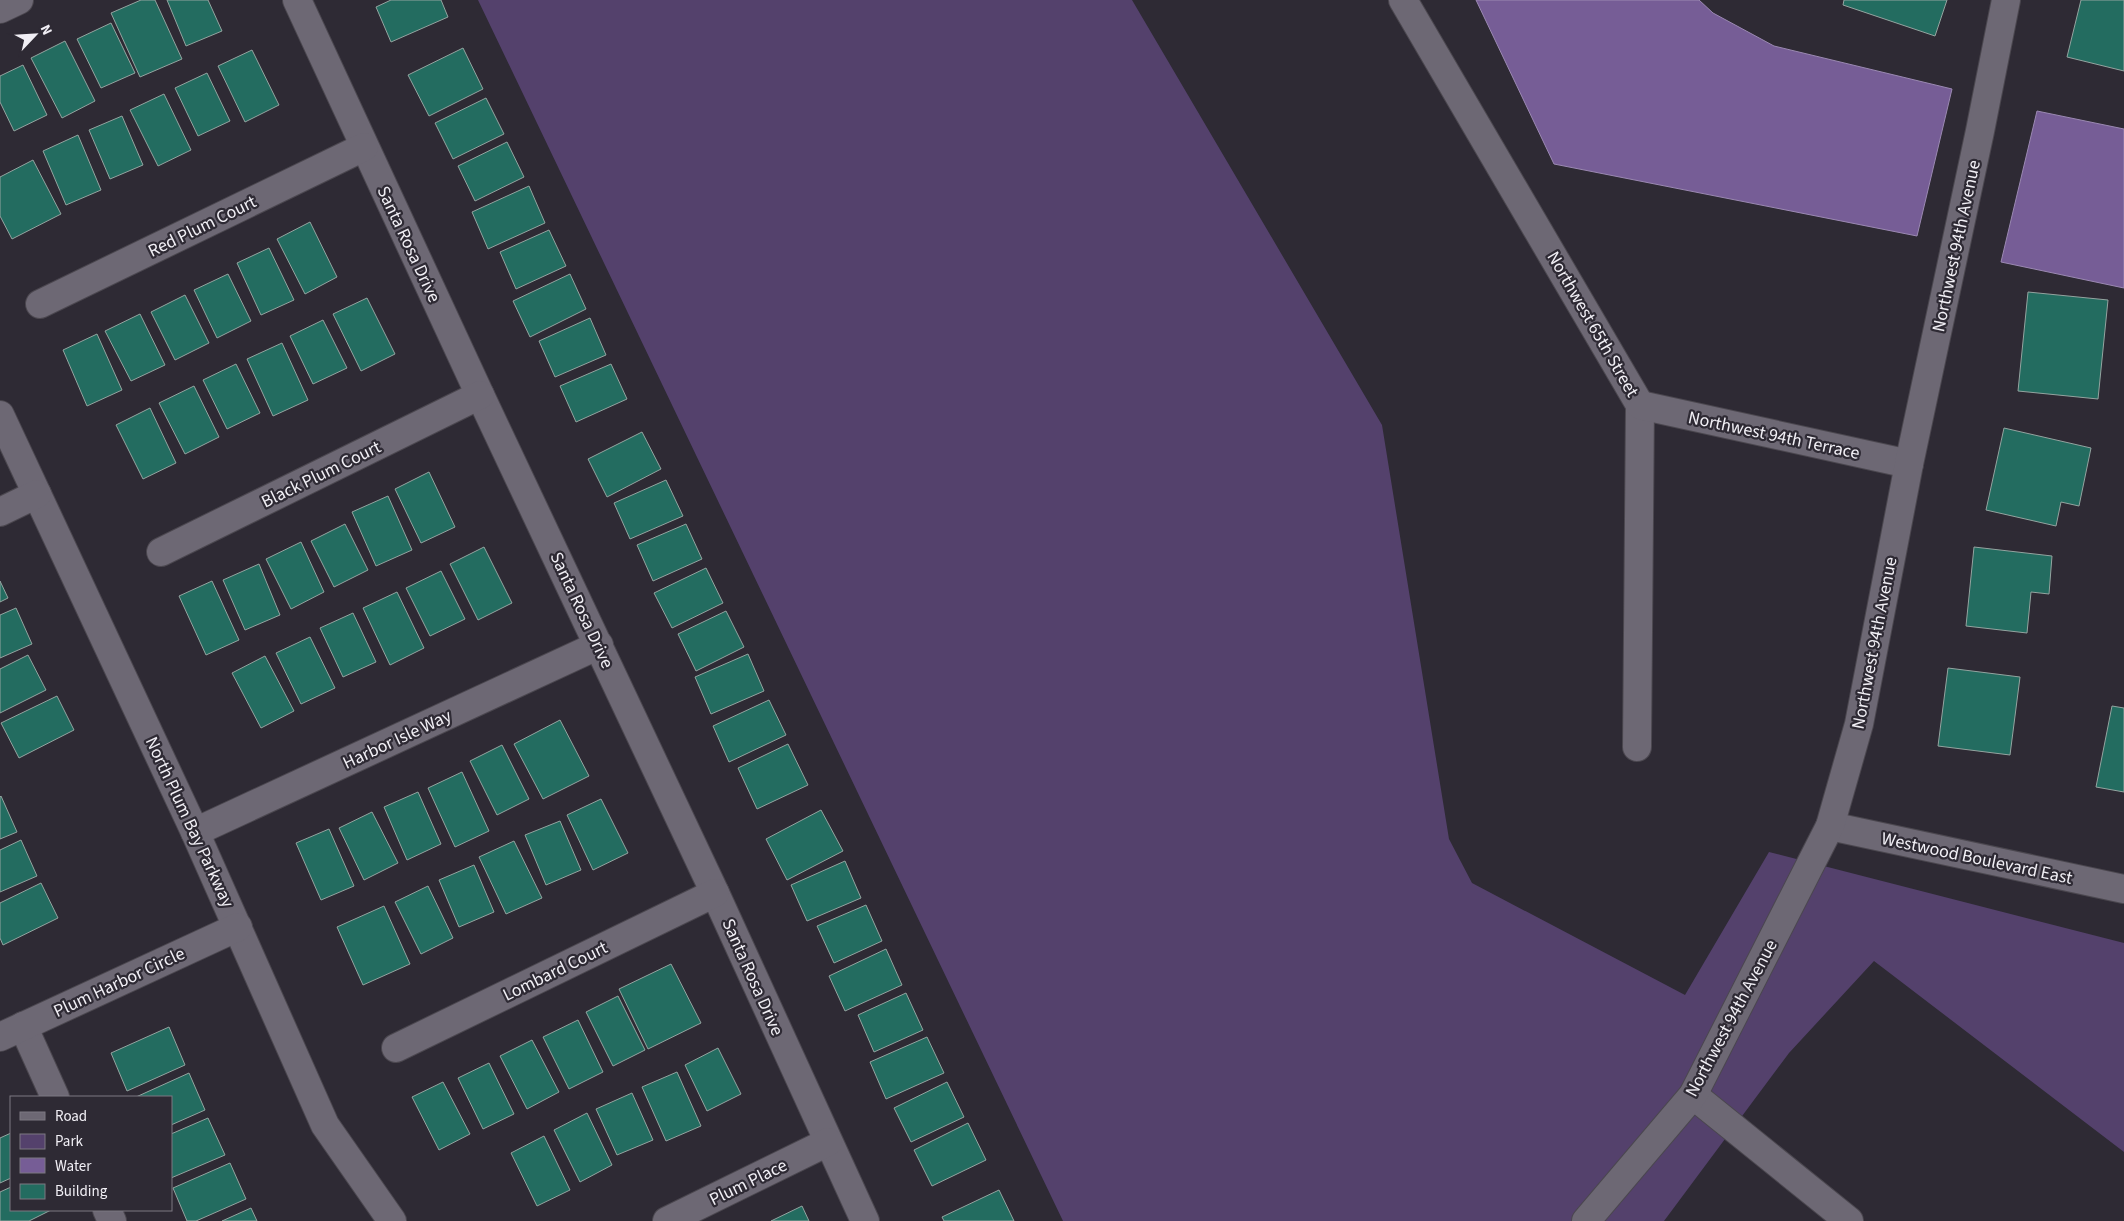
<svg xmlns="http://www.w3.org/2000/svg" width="2124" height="1221" font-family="'Source Sans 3',sans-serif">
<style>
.green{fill:#54416c}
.water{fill:#765d96;stroke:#9b89b2}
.building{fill:#236c60;stroke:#94a4a0}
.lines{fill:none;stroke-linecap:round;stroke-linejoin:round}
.minor-casing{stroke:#4b474f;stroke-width:30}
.tertiary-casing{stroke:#4b474f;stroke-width:30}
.minor{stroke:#6d6874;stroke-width:28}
.tertiary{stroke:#6d6874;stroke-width:28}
.labels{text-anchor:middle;stroke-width:4.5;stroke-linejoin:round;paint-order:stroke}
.street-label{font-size:18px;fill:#f1eff5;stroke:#2e2a34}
</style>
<rect width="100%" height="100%" fill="#2e2a34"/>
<path class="green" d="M478 0H1132L1382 425 1449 839 1472 883 1685 995 1769 852 2124 943V1152L1874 961 1789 1053 1664 1221H1063Z"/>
<g class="water">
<path d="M1476 0H1699L1713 13 1774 46 1952 89 1917 236 1554 164Z"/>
<path d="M2037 111 2124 129V288L2001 262Z"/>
</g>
<g class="building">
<path d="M141 0H155L182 59 140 77 111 13Z"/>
<path d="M167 0H208L222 31 186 46Z"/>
<path d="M391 0H441L448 17 391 42 376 7Z"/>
<path d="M1844 0H1947L1935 36 1843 5Z"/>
<path d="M2081 0H2124V71L2067 57Z"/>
<path d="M111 23 135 73 101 88 77 39Z"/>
<path d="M65 41 95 101 62 118 31 58Z"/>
<path d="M463 48 483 89 429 116 408 75Z"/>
<path d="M252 50 279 105 245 122 218 66Z"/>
<path d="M23 65 47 115 14 131 0 102V76Z"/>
<path d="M207 73 230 121 198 136 175 88Z"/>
<path d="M164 94 191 150 158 166 130 110Z"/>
<path d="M486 98 504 134 453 159 435 123Z"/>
<path d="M122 116 143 165 110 179 89 130Z"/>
<path d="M78 135 101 190 66 205 43 151Z"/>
<path d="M507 142 524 177 475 201 458 166Z"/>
<path d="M33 160 61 214 12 239 0 216V177Z"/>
<path d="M529 186 545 223 488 249 472 212Z"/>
<path d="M310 222 337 277 305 294 277 239Z"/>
<path d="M549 230 566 266 516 289 500 252Z"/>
<path d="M269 248 294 300 261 315 237 263Z"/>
<path d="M228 274 251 321 217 338 194 290Z"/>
<path d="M570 274 586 309 530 337 513 301Z"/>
<path d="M2028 292 2108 300 2098 399 2018 391Z"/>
<path d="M185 295 209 343 175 360 151 312Z"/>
<path d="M367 298 395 354 361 371 333 314Z"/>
<path d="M140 314 165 365 131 381 105 331Z"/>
<path d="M590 318 606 355 555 377 539 341Z"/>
<path d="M323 320 347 368 313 384 290 336Z"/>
<path d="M97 334 122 390 87 406 63 350Z"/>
<path d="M282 343 308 400 273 416 247 359Z"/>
<path d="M236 364 260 413 227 429 203 380Z"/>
<path d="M611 364 627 399 576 422 560 386Z"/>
<path d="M194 386 219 437 185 454 159 403Z"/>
<path d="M150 408 176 463 143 479 116 425Z"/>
<path d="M2004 428 2091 448 2079 506 2061 502 2056 526 1986 510Z"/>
<path d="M642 432 661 469 607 497 588 459Z"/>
<path d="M429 472 455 527 421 543 395 489Z"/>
<path d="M666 480 683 516 630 539 614 503Z"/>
<path d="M388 496 412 550 376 566 352 512Z"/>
<path d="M345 524 368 570 334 587 311 541Z"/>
<path d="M686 524 702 559 653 581 637 545Z"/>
<path d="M301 542 324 592 291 609 266 559Z"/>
<path d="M484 547 512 603 478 620 450 564Z"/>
<path d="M1974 547 2052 556 2049 594 2031 592 2027 633 1966 626Z"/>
<path d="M259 564 280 615 245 630 223 580Z"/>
<path d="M706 568 723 603 672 628 654 593Z"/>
<path d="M441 571 465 619 430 636 406 588Z"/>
<path d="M0 581 8 598 0 602Z"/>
<path d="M212 581 239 640 206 655 179 596Z"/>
<path d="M397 592 424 648 390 665 363 608Z"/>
<path d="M16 608 32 644 0 658V615Z"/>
<path d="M726 611 744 647 696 671 678 634Z"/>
<path d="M353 613 376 662 343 677 320 628Z"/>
<path d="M310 637 335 688 301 704 276 653Z"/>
<path d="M748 654 764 691 711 714 695 677Z"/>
<path d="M28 655 46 690 0 713V669Z"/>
<path d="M265 656 294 711 261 728 232 673Z"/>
<path d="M1948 668 2020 677 2010 755 1938 746Z"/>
<path d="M57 696 74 730 19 758 1 723Z"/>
<path d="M769 700 786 735 729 762 713 726Z"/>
<path d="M2112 706 2124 708V792L2096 787Z"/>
<path d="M560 720 589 776 543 799 514 744Z"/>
<path d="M788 744 808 785 757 809 738 768Z"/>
<path d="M502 745 529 799 497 815 470 761Z"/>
<path d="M462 772 489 831 455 847 428 788Z"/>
<path d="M418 792 441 844 407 860 384 807Z"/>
<path d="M1 796 17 832 0 839V797Z"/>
<path d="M601 799 628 853 593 870 567 815Z"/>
<path d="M821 810 843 851 787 880 766 839Z"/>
<path d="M372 812 398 863 364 880 339 828Z"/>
<path d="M560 821 581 870 546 885 525 835Z"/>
<path d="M329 829 354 886 321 900 296 843Z"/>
<path d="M21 840 37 876 0 892V850Z"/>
<path d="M514 841 542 898 506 914 479 857Z"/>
<path d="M845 861 861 898 807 921 791 885Z"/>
<path d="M474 865 494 912 459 927 439 880Z"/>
<path d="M41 883 58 918 3 945 0 938V903Z"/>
<path d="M428 886 453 938 421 954 395 902Z"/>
<path d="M866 905 882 941 834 963 817 926Z"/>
<path d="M384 906 410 964 363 985 337 927Z"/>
<path d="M886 949 902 985 845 1011 829 976Z"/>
<path d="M671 964 701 1023 648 1049 619 989Z"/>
<path d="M906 993 923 1030 874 1052 858 1015Z"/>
<path d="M618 996 645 1050 613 1066 586 1012Z"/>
<path d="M578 1020 603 1072 569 1089 543 1037Z"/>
<path d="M169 1027 185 1065 127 1091 111 1053Z"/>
<path d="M927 1037 944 1073 886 1099 870 1062Z"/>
<path d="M532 1040 559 1092 527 1109 500 1056Z"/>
<path d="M718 1048 741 1094 707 1111 685 1065Z"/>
<path d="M489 1063 514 1114 483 1129 458 1078Z"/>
<path d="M677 1072 701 1126 666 1141 642 1087Z"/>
<path d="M189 1073 205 1110 171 1125V1097H136Z"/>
<path d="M443 1082 470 1134 439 1150 412 1097Z"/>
<path d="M947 1082 964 1117 911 1142 894 1108Z"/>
<path d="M632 1093 653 1140 617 1155 596 1109Z"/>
<path d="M587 1113 612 1165 580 1182 554 1130Z"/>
<path d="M208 1118 225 1155 171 1178V1134Z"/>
<path d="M968 1123 986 1160 932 1186 914 1150Z"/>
<path d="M11 1133V1178L0 1183V1138Z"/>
<path d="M544 1136 570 1190 537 1206 511 1153Z"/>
<path d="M230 1163 246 1199 196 1221H187L173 1188Z"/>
<path d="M11 1187V1210H51L29 1221H0V1192Z"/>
<path d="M999 1190 1014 1221H944L942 1217Z"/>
<path d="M802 1206 809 1221H771Z"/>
<path d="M251 1208 257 1221H222Z"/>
</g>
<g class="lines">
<g class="minor-casing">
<g id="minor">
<path d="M297 0 480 395 715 893 865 1221"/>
<path d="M1403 0 1640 405 1637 747"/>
<path d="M0 9 19 0"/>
<path d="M40 304 364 147"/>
<path d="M1640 405 1909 464"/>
<path d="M0 415 195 832 325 1125 392 1221"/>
<path d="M0 512 37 494"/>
<path d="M161 552 480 395"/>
<path d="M1830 826 2124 889"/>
<path d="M195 832 599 645"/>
<path d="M23 1026 55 1097"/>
<path d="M0 1037 238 927"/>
<path d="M396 1048 715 893"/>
<path d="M1693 1095 1849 1221"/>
<path d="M107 1210 112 1221"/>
<path d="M667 1221 828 1142"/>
</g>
</g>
<g class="tertiary-casing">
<path id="tertiary" d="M1586 1221 1693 1095 1830 826 1859 724 1909 464 1980 131 2006 0"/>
</g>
<use href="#minor" class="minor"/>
<use href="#tertiary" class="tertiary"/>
</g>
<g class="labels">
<g class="street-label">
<text transform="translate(202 226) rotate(-26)" y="6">Red Plum Court</text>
<text transform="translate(409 244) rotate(65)" y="6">Santa Rosa Drive</text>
<text transform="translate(1956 246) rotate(-78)" y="6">Northwest 94th Avenue</text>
<text transform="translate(1593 324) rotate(60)" y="6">Northwest 65th Street</text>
<text transform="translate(1774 435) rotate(12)" y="6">Northwest 94th Terrace</text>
<text transform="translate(321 474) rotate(-26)" y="6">Black Plum Court</text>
<text transform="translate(582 610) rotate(65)" y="6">Santa Rosa Drive</text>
<text transform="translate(1874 643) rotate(-79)" y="6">Northwest 94th Avenue</text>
<text transform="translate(397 739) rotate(-25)" y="6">Harbor Isle Way</text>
<text transform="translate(190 822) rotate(65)" y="6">North Plum Bay Parkway</text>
<text transform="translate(1977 858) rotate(12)" y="6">Westwood Boulevard East</text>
<text transform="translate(555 971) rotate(-26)" y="6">Lombard Court</text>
<text transform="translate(753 977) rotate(66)" y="6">Santa Rosa Drive</text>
<text transform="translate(119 982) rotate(-25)" y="6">Plum Harbor Circle</text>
<text transform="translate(1731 1018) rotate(-62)" y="6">Northwest 94th Avenue</text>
<text transform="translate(748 1182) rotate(-26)" y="6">Plum Place</text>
</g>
</g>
<rect x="10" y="1096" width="162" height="115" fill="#2e2a34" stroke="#7c7981"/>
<rect x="20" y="1112" width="25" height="8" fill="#6d6874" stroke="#7c7981"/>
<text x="55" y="1121" font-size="15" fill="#f1eff5">Road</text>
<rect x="20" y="1134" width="25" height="15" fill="#54416c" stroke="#7c7981"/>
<text x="55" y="1146" font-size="15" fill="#f1eff5">Park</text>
<rect x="20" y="1158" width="25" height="15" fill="#765d96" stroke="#7c7981"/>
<text x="55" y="1171" font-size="15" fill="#f1eff5">Water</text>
<rect x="20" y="1184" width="25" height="15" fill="#236c60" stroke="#7c7981"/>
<text x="55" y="1196" font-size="15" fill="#f1eff5">Building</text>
<g transform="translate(35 35) rotate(65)" stroke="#2e2a34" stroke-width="4" paint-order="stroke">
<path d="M0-4L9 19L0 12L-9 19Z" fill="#f1eff5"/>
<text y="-8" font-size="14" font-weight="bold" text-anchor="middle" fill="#f1eff5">N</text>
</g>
</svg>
